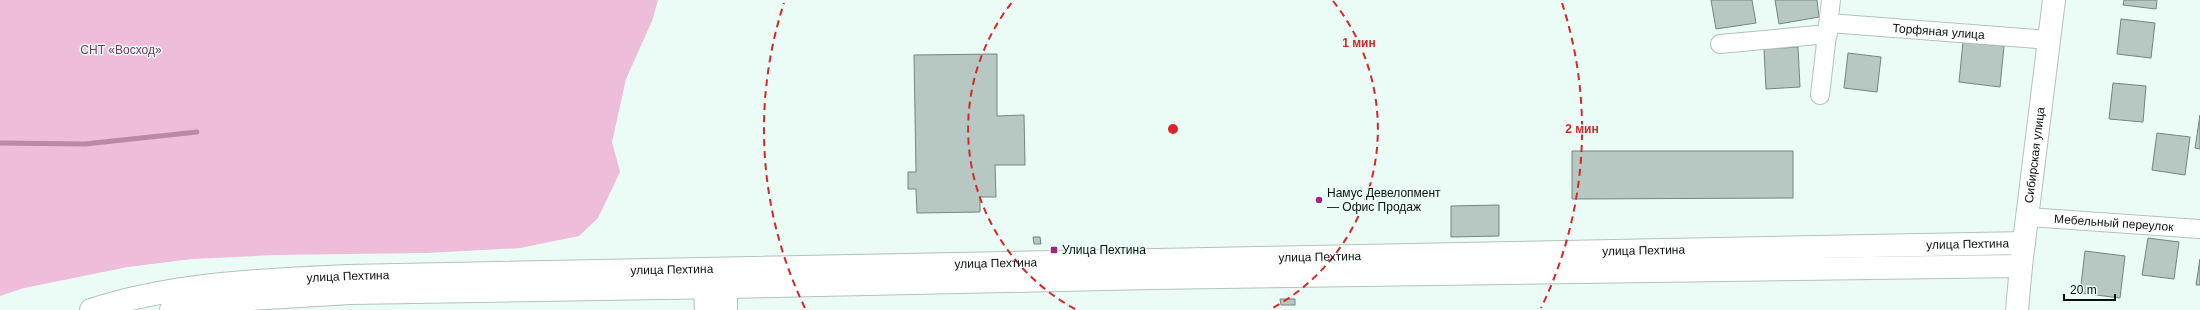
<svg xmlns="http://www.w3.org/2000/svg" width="2200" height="310" font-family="Arial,sans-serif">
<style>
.green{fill:#edbdd9}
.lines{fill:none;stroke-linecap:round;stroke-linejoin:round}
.stream{stroke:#ba89a6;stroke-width:5}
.building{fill:#b7c8c2;stroke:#74847f}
.minor-casing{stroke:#b2c2bd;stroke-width:20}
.tertiary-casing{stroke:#b2c2bd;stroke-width:24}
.secondary-casing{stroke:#b2c2bd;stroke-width:24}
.minor{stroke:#fff;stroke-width:18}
.tertiary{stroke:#fff;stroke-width:22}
.secondary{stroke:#fff;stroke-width:22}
.ring{fill:none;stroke:#d62828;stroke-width:2;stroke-dasharray:7 5}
.poi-dot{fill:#a1277d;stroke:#ebfcf7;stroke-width:1.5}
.labels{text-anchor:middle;stroke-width:3;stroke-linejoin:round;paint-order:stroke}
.street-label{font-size:12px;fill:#0b1110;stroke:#ebfcf7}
.park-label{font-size:12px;fill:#763860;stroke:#ebfcf7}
.poi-label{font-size:12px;fill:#0b1110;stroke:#ebfcf7;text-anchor:start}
.centre{fill:#d62828;stroke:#ebfcf7;stroke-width:2}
.ring-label{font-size:12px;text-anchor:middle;font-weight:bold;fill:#d62828;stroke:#ebfcf7;stroke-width:3;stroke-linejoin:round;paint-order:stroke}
</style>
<rect width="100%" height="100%" fill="#ebfcf7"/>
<path class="green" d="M0 0H658L652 21 626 79 612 142 620 172 598 218 579 236 520 248 427 253 274 255 192 259 128 267 24 288 0 296Z"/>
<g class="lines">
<path class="stream" d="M0 143 85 144 197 132"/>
</g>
<g class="building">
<path d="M1711 0H1752L1756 23 1716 29Z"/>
<path d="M1775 0H1817L1819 17 1779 24Z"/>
<path d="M2124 0H2157L2156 9 2123 5Z"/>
<path d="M2121 19 2155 23 2151 58 2117 54Z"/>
<path d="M1963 42 2004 46 2000 87 1959 82Z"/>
<path d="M1798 47 1800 87 1766 89 1764 49Z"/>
<path d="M1848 53 1881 57 1877 92 1844 88Z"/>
<path d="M997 54V116L1024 115 1025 165H995L996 197H980V212L917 213 916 189H908V172H916L914 55Z"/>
<path d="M2113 83 2146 86 2143 122 2109 119Z"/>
<path d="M2200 115V149L2195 148Z"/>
<path d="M2157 133 2190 137 2185 175 2152 170Z"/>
<path d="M1572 151H1793V198L1572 199Z"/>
<path d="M1499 205V236L1451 237V206Z"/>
<path d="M1033 237H1040L1041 244H1034Z"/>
<path d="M2148 238 2179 242 2174 279 2142 275Z"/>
<path d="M2085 251 2125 256 2120 298 2080 293Z"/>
<path d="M2200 259V285H2196Z"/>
<path d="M1280 299H1295V305H1281Z"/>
</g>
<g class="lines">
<g class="minor-casing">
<g id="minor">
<path id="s1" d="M1829 23 2049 40"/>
<path d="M1720 44 1828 34"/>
<path d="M1820 95 1831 0"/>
<path id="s2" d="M2027 217 2200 229"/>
</g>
</g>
<g class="tertiary-casing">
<g id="tertiary">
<path d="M719 274 726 287V310"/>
<path id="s3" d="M91 310C174 283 262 280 348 276L2024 243"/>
<path d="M171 310 233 300 350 293 726 287 1152 278 2021 266"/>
<path d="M706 310 705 287 712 274"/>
</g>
</g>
<g class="secondary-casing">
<g id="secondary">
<path id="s4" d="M2017 310 2021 266 2054 0"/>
</g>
</g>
<use href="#minor" class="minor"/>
<use href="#tertiary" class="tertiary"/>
<use href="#secondary" class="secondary"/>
</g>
<g class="ring">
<path d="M1075 309A205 205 0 0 1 1013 1M1333 1A205 205 0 0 1 1271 309"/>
<path d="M805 308A409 409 0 0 1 784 3M1562 3A409 409 0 0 1 1541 308"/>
</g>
<g class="poi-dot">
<circle cx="1319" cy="200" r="4"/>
<rect x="1050" y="246" width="8" height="8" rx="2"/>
</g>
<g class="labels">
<g class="street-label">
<text dy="4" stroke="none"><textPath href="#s1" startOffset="110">Торфяная улица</textPath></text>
<text dy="4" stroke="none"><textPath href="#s4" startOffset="156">Сибирская улица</textPath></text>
<text dy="4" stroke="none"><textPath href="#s2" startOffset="87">Мебельный переулок</textPath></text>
<text dy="4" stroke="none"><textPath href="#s3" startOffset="1880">улица Пехтина</textPath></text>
<text dy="4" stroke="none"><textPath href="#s3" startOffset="1556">улица Пехтина</textPath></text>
<text dy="4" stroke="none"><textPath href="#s3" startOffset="1232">улица Пехтина</textPath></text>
<text dy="4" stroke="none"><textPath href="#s3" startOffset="908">улица Пехтина</textPath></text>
<text dy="4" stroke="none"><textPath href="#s3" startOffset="584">улица Пехтина</textPath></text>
<text dy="4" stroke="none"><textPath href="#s3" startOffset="260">улица Пехтина</textPath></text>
</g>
<g class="park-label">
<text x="121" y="54">СНТ «Восход»</text>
</g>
<g class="poi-label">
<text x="1327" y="197">Намус Девелопмент<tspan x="1327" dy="14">— Офис Продаж</tspan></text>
<text x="1062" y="254">Улица Пехтина</text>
</g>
</g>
<circle cx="1173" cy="129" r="6" class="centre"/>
<g class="ring-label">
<text x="1359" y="47">1 мин</text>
<text x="1582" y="133">2 мин</text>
</g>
<path d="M2064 294v6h51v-6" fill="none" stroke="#0b1110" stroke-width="2"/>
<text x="2070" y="294" font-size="12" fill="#0b1110" stroke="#ebfcf7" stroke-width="3" paint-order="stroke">20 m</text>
</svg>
